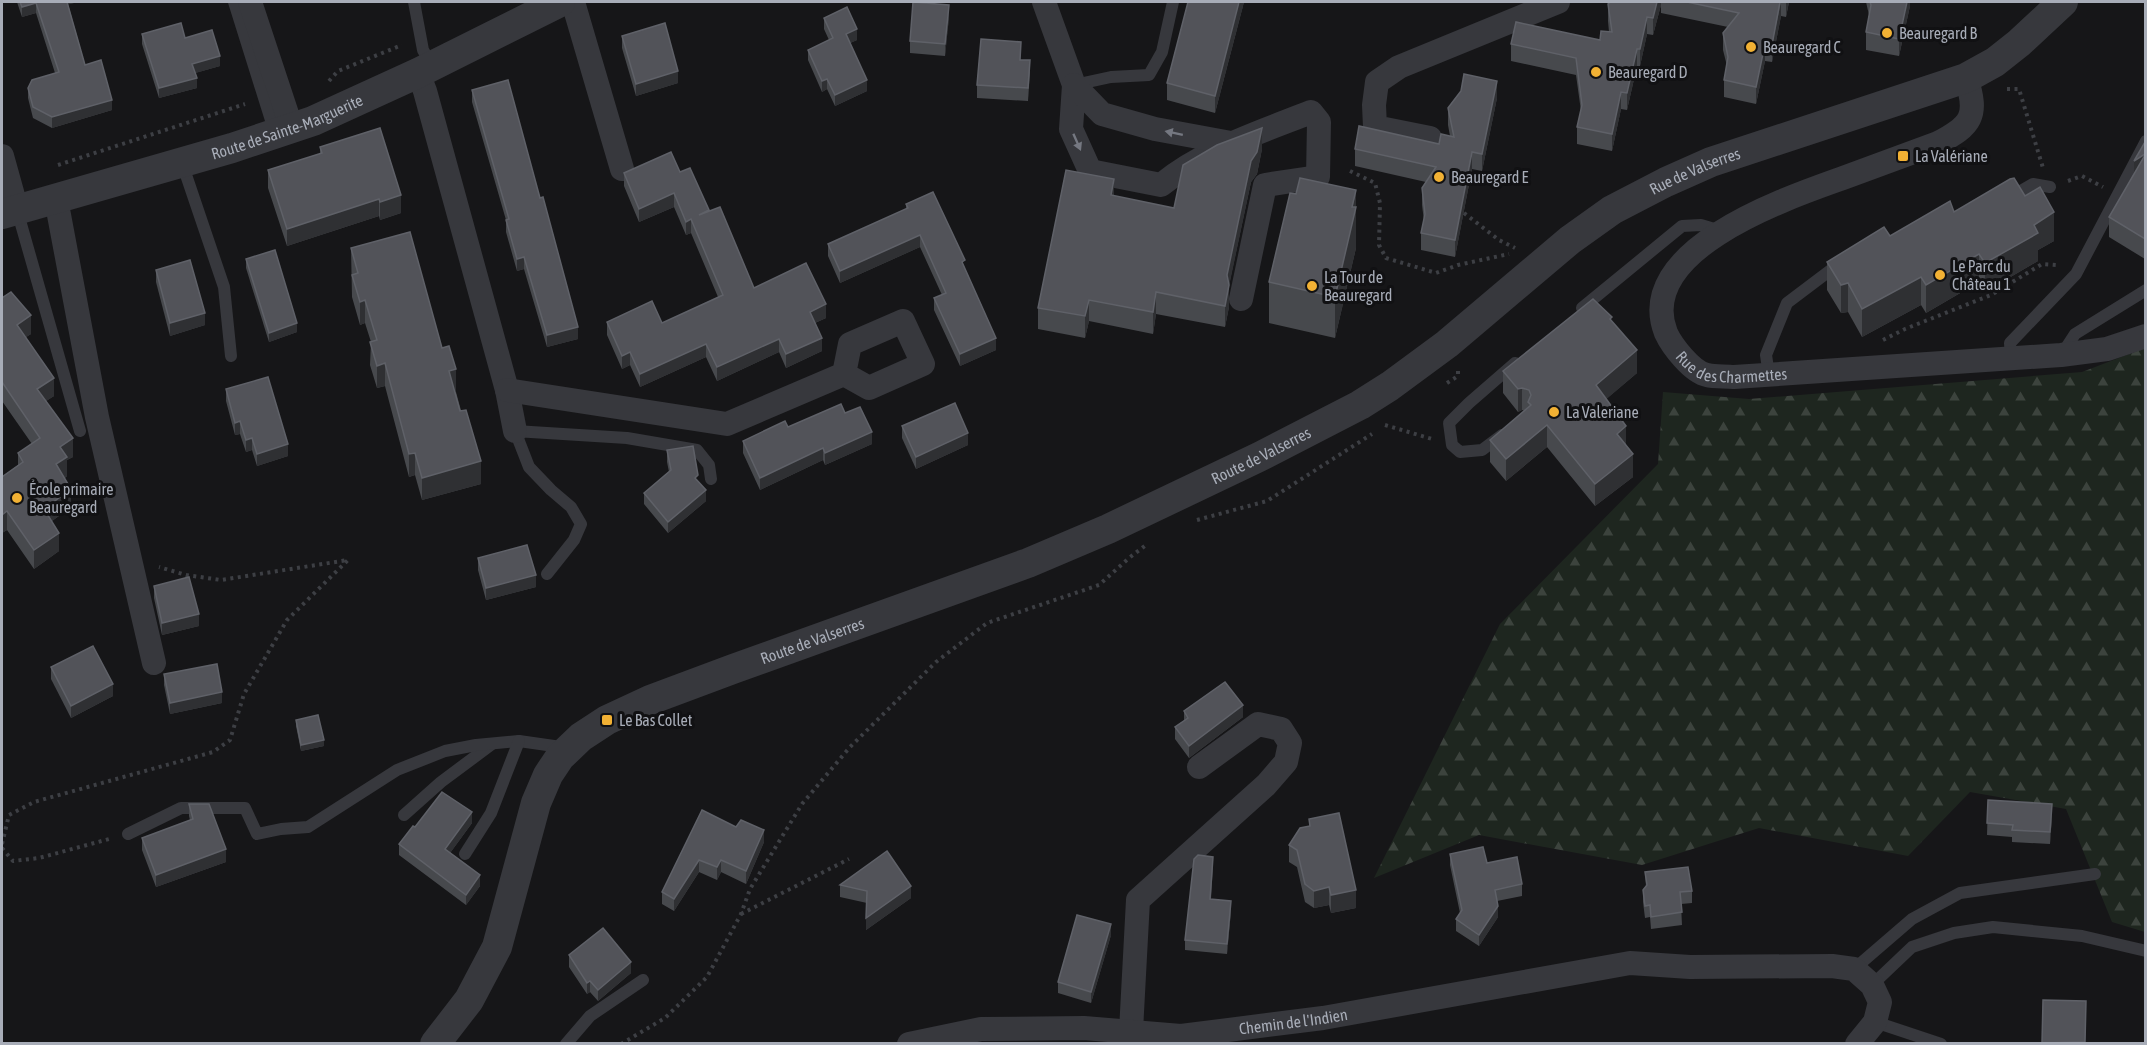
<svg xmlns="http://www.w3.org/2000/svg" width="2147" height="1045" font-family="'Asap Condensed',sans-serif">
<style>
.forest{fill:url(#forest-firs)}
.lines{fill:none;stroke-linecap:round;stroke-linejoin:round}
.path{stroke:#3d3f44;stroke-width:4;stroke-dasharray:3 4.5;stroke-linecap:butt}
.service{stroke:#37383d;stroke-width:12}
.minor{stroke:#37383d;stroke-width:24}
.tertiary{stroke:#37383d;stroke-width:30}
.wall{fill:#47494d}
.shaded-wall{fill:#2f3033}
.building{fill:#525359;stroke:#5f6168;stroke-width:1.5}
.oneway{fill:#757881}
.poi-dot{fill:#f2b134;stroke:#111113;stroke-width:2}
.labels{text-anchor:middle;stroke-width:6;stroke-linejoin:round;paint-order:stroke}
.poi-label{font-size:16px;fill:#a8adb8;stroke:#111113;text-anchor:start}
.street-label{font-size:16px;fill:#a8adb8;stroke:#111113}
</style>
<defs>
<pattern id="forest-firs" width="22" height="20" patternUnits="userSpaceOnUse" patternTransform="scale(1.5)"><rect width="22" height="20" fill="#1e261f"/><path d="M5 1l3.5 6h-7zM16 11l3.5 6h-7z" fill="#3c433d"/></pattern>
</defs>
<rect width="100%" height="100%" fill="#161618"/>
<path class="forest" d="M2145 348V932L2112 922 2066 809 1970 792 1908 856 1759 828 1642 865 1479 835 1374 878 1500 624 1658 464 1663 392 1749 399 2082 372Z"/>
<g class="lines">
<g class="path">
<path d="M329 81 338 71 402 45"/>
<path d="M2007 89H2019L2043 168"/>
<path d="M58 165 245 104"/>
<path d="M1350 171 1375 183 1380 203 1379 245 1386 258 1436 273 1458 265 1509 254"/>
<path d="M2068 181 2082 176 2103 187"/>
<path d="M1464 213 1499 240 1515 248"/>
<path d="M1883 340 1905 329 1991 295 2042 264 2056 265"/>
<path d="M1447 383 1458 376V371"/>
<path d="M1385 425 1432 439"/>
<path d="M1197 520 1267 501 1372 434"/>
<path d="M2 844 9 815 34 802 213 752 230 740 244 694 287 620 348 560 221 580 186 575 159 567"/>
<path d="M2 848 13 861 39 858 109 839"/>
<path d="M741 914 849 859"/>
<path d="M621 1044 665 1018 707 977 741 914 750 889 802 804 850 747 936 662 987 623 1099 585 1129 558 1146 545"/>
</g>
<g class="service">
<path d="M234 2 275 133"/>
<path d="M414 2 423 50 432 66"/>
<path d="M1074 85 1111 77 1149 75 1162 52 1173 2"/>
<path d="M182 163 224 287 231 356"/>
<path d="M2007 199 2033 184 2050 187"/>
<path d="M17 210 80 431"/>
<path d="M1582 308 1682 226 1701 225 1721 231"/>
<path d="M2062 354 2075 334 2146 290"/>
<path d="M2011 359 2010 343 2076 274 2146 141"/>
<path d="M1769 375 1766 355 1787 303 1840 263"/>
<path d="M1502 435 1482 450 1460 452 1452 445 1449 423 1469 403 1515 363"/>
<path d="M547 574 574 540 581 524 571 507 551 490 529 467 515 431 627 438 697 450 709 465 711 479"/>
<path d="M404 815 441 782 492 744"/>
<path d="M128 834 181 808H245L257 834 281 829 308 827 397 770 445 751 476 745 519 741 568 748"/>
<path d="M465 854 491 813 519 741"/>
<path d="M1854 969 1912 919 1960 893 2095 874"/>
<path d="M1872 985 1912 947 1954 933 1993 927 2082 936 2146 951"/>
<path d="M1875 1022 1941 1044"/>
<path d="M566 1044 590 1016 643 980"/>
</g>
<g class="minor">
<path d="M250 2 292 129"/>
<path d="M573 2 622 169"/>
<path d="M1044 2 1074 85 1071 129 1090 171 1161 185C1204 150 1260 132 1311 112L1319 122 1318 177 1265 185 1241 299"/>
<path d="M418 73 425 91 507 390 515 431"/>
<path id="s1" d="M1966 78C1979 116 1971 126 1938 143 1906 155 1875 166 1843 178 1787 198 1633 250 1666 333 1672 346 1692 372 1707 375 1715 377 1725 376 1734 377L2061 355 2107 349 2146 336"/>
<path d="M1074 85 1102 114 1155 129 1231 143"/>
<path d="M1430 138 1375 127 1374 105 1377 82 1399 67 1558 2"/>
<path d="M2 156 17 210"/>
<path d="M56 199 97 417 154 663"/>
<path d="M507 390 727 424 844 374 869 388 923 364 903 321 850 344 844 374"/>
<path d="M1131 1031 1138 900 1266 785 1286 762 1290 743 1281 729 1258 724 1199 767"/>
<path id="s2" d="M909 1044 981 1029 1084 1028 1181 1036 1323 1018 1630 963 1690 967 1832 966 1854 969 1872 985 1880 1002 1875 1022 1857 1044"/>
</g>
<g class="tertiary">
<path id="s3" d="M2 214 232 148 313 121 418 73 560 2"/>
<path id="s4" d="M435 1044 469 1000 497 947 536 803 548 775 560 757 581 737 607 720 650 700 733 669 1028 563 1108 529 1259 457 1360 405 1390 386 1447 344 1570 240 1612 210 1666 182 1711 162 1966 78 1995 62 2019 43 2063 2"/>
</g>
</g>
<g class="wall">
<path d="M17 2H79L68 4 85 65 112 110 52 128 33 118 28 98V88L55 73 36 13 22 17Z"/>
<path d="M1244 2 1215 113 1167 100V83Z"/>
<path d="M1610 2H1789L1786 17 1781 16 1772 62 1765 61 1756 104 1724 97V80L1727 66 1723 50V33L1728 27 1661 13V5L1653 35 1647 34 1640 66H1637L1627 110 1621 109 1612 151 1577 144V127L1581 111 1576 75 1511 61V44L1600 40 1609 32 1608 21V4Z"/>
<path d="M1866 2H1910V6L1899 56 1866 50V32L1869 15Z"/>
<path d="M949 17 945 56 910 53V41Z"/>
<path d="M824 18 857 40 850 43 867 91 835 106 827 89 822 92 808 60V50L829 40 824 29Z"/>
<path d="M142 34 185 38 220 66 195 73 197 88 159 98 142 44Z"/>
<path d="M622 36 678 83 636 96 622 48Z"/>
<path d="M1021 60 1030 72 1028 101 977 98V85Z"/>
<path d="M472 90 578 339 547 347 524 269 517 271 506 232V220L472 102Z"/>
<path d="M1497 98 1482 171 1472 169 1455 257 1421 250V233L1424 221 1422 205V188L1426 182 1355 166V149L1439 144 1450 136 1448 125V108Z"/>
<path d="M2145 142V259L2109 237V217L2134 174Z"/>
<path d="M320 147 401 213 380 220 379 216 287 246 268 188V170L320 154Z"/>
<path d="M1262 149 1257 174 1251 182 1229 285V307L1225 327 1156 314 1153 334 1089 321 1085 338 1038 329V308L1114 196 1174 208Z"/>
<path d="M680 172 709 211 754 288 826 318 815 323 822 351 786 368 779 352 717 381 706 357 640 387 630 365 622 369 607 335V322L662 323 718 297 691 233 686 235 674 207 639 222 624 186V173Z"/>
<path d="M1356 190V248L1335 338 1269 323V282L1296 194Z"/>
<path d="M906 204 965 269 996 350 960 366 934 310V298L942 295 920 247 840 283 828 256V244L906 209Z"/>
<path d="M1954 212 2054 241 2038 250V261L1985 292 1979 282 1926 313 1921 305 1862 337 1848 312 1841 313 1827 290V262L1890 236Z"/>
<path d="M351 248 442 348 456 392 481 484 422 500 415 475 409 477 385 386 377 388 370 365 371 342 365 323 360 325 352 297Z"/>
<path d="M246 259 297 332 269 342 246 268Z"/>
<path d="M156 270 205 325 170 336 156 282Z"/>
<path d="M2 298 31 334 26 337 54 396 46 401 73 457 67 460V476L65 478 71 507 52 521 59 551 34 569 7 530 2 533V477L18 465V453L32 444 2 401Z"/>
<path d="M1612 321 1637 373 1606 399 1626 446 1633 477 1595 506 1547 447 1506 481 1490 462V440L1525 411 1522 410 1518 412 1503 393V371Z"/>
<path d="M226 389 288 456 257 466 252 450 246 452 240 434 235 435 226 401Z"/>
<path d="M845 413 872 444 825 465 823 460 760 490 743 453V441L788 427Z"/>
<path d="M902 426 968 445 916 469 902 438Z"/>
<path d="M667 450 698 481 706 501 668 533 644 504V493L669 472 667 462Z"/>
<path d="M478 558 536 587 486 600 478 570Z"/>
<path d="M154 586 199 626 162 635 154 598Z"/>
<path d="M51 667 113 696 71 718 51 679Z"/>
<path d="M164 674 222 703 170 714 164 685Z"/>
<path d="M1184 711 1243 717 1189 758 1175 739V727L1184 721Z"/>
<path d="M296 720 324 746 301 751 296 726Z"/>
<path d="M1988 800 2052 816 2050 844 2012 842V837L1987 835Z"/>
<path d="M189 804 226 862 156 887 142 850V838L190 820 189 816Z"/>
<path d="M702 810 764 842 746 884 721 872 717 880 699 872 674 911 662 904V892Z"/>
<path d="M1309 819 1356 908 1331 913 1329 905 1314 908 1305 902 1297 867 1289 862V845L1309 826Z"/>
<path d="M472 823 450 853 480 886 466 905 399 855V844L415 827Z"/>
<path d="M1450 854 1522 884V896L1497 901 1498 917 1479 946 1456 931V919L1460 913 1450 865Z"/>
<path d="M1213 866 1211 899 1231 911 1227 954 1185 950V940Z"/>
<path d="M1645 872 1692 891V903L1681 904 1682 925 1651 929 1650 917 1645 918 1643 902V890L1646 887Z"/>
<path d="M840 885 911 898 866 930 867 903 840 897Z"/>
<path d="M1111 935 1091 1003 1058 993V982Z"/>
<path d="M569 955 631 973 598 1001 590 992 587 994 569 967Z"/>
<path d="M2086 1001 2085 1044H2042Z"/>
</g>
<g class="shaded-wall">
<path d="M65 2H79L65 5Z"/>
<path d="M1239 2H1244L1215 113V96Z"/>
<path d="M1657 2H1661V5L1653 35V18Z"/>
<path d="M1781 2V16L1772 62V45Z"/>
<path d="M1786 2H1789L1786 17Z"/>
<path d="M1907 2H1910V6L1899 56V39Z"/>
<path d="M36 3V13L22 17V7Z"/>
<path d="M949 5V17L945 56V44Z"/>
<path d="M1647 17V34L1640 66V49Z"/>
<path d="M857 29V40L846 45V34Z"/>
<path d="M1765 44V61L1756 104V87Z"/>
<path d="M1637 49V66L1627 110V93Z"/>
<path d="M220 56V66L192 74V64Z"/>
<path d="M678 71V83L636 96V84Z"/>
<path d="M197 78V88L159 98V88Z"/>
<path d="M827 79V89L822 92V81Z"/>
<path d="M867 80V91L835 106V95Z"/>
<path d="M1497 81V98L1482 171V154Z"/>
<path d="M1621 92V109L1612 151V134Z"/>
<path d="M112 100V110L52 128V117Z"/>
<path d="M1262 128V149L1257 174 1251 182 1227 296V275L1251 161Z"/>
<path d="M1472 152V169L1455 257V240Z"/>
<path d="M2145 154 2134 181V161Z"/>
<path d="M1114 179V200L1111 195Z"/>
<path d="M1356 190V248L1335 338V297Z"/>
<path d="M674 193V207L639 222V209Z"/>
<path d="M401 195V213L380 220V202Z"/>
<path d="M379 199V216L287 246V229Z"/>
<path d="M2054 212V241L2038 250V261L1985 292V263L2034 225Z"/>
<path d="M691 219V233L686 235V222Z"/>
<path d="M920 235V247L840 283V271Z"/>
<path d="M1979 254V282L1926 313V285Z"/>
<path d="M524 257V269L517 271V259Z"/>
<path d="M1921 277V305L1862 337V309Z"/>
<path d="M1848 283V312L1841 313V285Z"/>
<path d="M1229 285V307L1225 327V306Z"/>
<path d="M1156 292V314L1153 334V312Z"/>
<path d="M365 300V323L360 325V302Z"/>
<path d="M1089 300V321L1085 338V316Z"/>
<path d="M826 304V318L810 325V312Z"/>
<path d="M205 313V325L170 336V323Z"/>
<path d="M31 315V334L17 343V325Z"/>
<path d="M297 323V332L269 342V333Z"/>
<path d="M578 327V339L547 347V335Z"/>
<path d="M822 338V351L786 368V354Z"/>
<path d="M996 338V350L960 366V354Z"/>
<path d="M779 339V352L717 381V367Z"/>
<path d="M706 344V357L640 387V374Z"/>
<path d="M1637 350V373L1596 408V385Z"/>
<path d="M630 352V365L622 369V356Z"/>
<path d="M385 363V386L377 388V366Z"/>
<path d="M456 369V392L449 394V371Z"/>
<path d="M54 378V396L37 407V389Z"/>
<path d="M1522 388V410L1518 412V389Z"/>
<path d="M240 421V434L235 435V423Z"/>
<path d="M1547 425V447L1506 481V459Z"/>
<path d="M1626 426V448L1617 434Z"/>
<path d="M872 432V444L825 465V453Z"/>
<path d="M968 433V445L916 469V457Z"/>
<path d="M73 438V457L67 460V476L56 483V464L60 447Z"/>
<path d="M252 438V450L246 452V440Z"/>
<path d="M288 444V456L257 466V454Z"/>
<path d="M823 448V460L760 490V478Z"/>
<path d="M415 453V475L409 477V454Z"/>
<path d="M1633 454V477L1595 506V484Z"/>
<path d="M481 461V484L422 500V478Z"/>
<path d="M71 489V507L44 527V509Z"/>
<path d="M706 490V501L668 533V522Z"/>
<path d="M7 511V530L2 533V515Z"/>
<path d="M59 533V551L34 569V550Z"/>
<path d="M536 575V587L486 600V588Z"/>
<path d="M199 614V626L162 635V623Z"/>
<path d="M113 684V696L71 718V706Z"/>
<path d="M222 692V703L170 714V703Z"/>
<path d="M1243 705V717L1189 758V746Z"/>
<path d="M324 740V746L301 751V745Z"/>
<path d="M2052 804V816L2050 844V832Z"/>
<path d="M472 812V823L445 860V849Z"/>
<path d="M764 830V842L746 884V871Z"/>
<path d="M226 849V862L156 887V875Z"/>
<path d="M699 860V872L674 911V899Z"/>
<path d="M721 860V872L717 880V867Z"/>
<path d="M480 875V886L466 905V895Z"/>
<path d="M911 886V898L866 930V918Z"/>
<path d="M1329 887V905L1314 908V891Z"/>
<path d="M1356 890V908L1331 913V895Z"/>
<path d="M1231 901V911L1227 954V944Z"/>
<path d="M1498 906V917L1479 946V935Z"/>
<path d="M1111 924V935L1091 1003V992Z"/>
<path d="M631 962V973L598 1001V990Z"/>
<path d="M590 981V992L587 994V983Z"/>
</g>
<g class="building">
<path d="M20 2H67L85 65 101 60 112 100 52 117 33 107 28 88 32 80 59 72 36 3 22 7Z"/>
<path d="M913 2 949 5 945 44 910 41Z"/>
<path d="M1188 2H1239L1215 96 1167 83Z"/>
<path d="M1610 2H1657L1653 18 1647 17 1640 49H1637L1627 93 1621 92 1612 134 1577 127 1582 105 1576 58 1511 44 1516 22 1600 40 1601 31 1612 32 1608 4Z"/>
<path d="M1687 2H1780L1772 45 1765 44 1756 87 1724 80 1728 57 1723 33 1739 13Z"/>
<path d="M1870 2H1907L1899 39 1866 32 1871 5Z"/>
<path d="M847 7 857 29 846 34 867 80 835 95 827 79 822 81 808 50 833 38 824 18Z"/>
<path d="M181 23 185 38 212 30 220 56 192 64 197 78 159 88 142 34Z"/>
<path d="M665 23 678 71 636 84 622 36Z"/>
<path d="M981 39 1021 42 1020 60H1030L1028 88 977 85Z"/>
<path d="M1464 74 1497 81 1482 154 1472 152 1455 240 1421 233 1425 214 1422 188 1436 167 1355 149 1359 126 1439 144 1441 134 1454 137 1448 108 1461 91Z"/>
<path d="M508 80 540 198 543 197 578 327 547 335 524 257 517 259 506 220 509 219 472 90Z"/>
<path d="M380 128 401 195 380 202 379 199 287 229 268 170 322 153 320 147Z"/>
<path d="M1262 128 1257 152 1251 161 1227 275 1229 285 1225 306 1156 292 1153 312 1089 300 1085 316 1038 308 1066 170 1114 179 1111 195 1174 208 1183 165 1217 145Z"/>
<path d="M2145 142V154L2134 161Z"/>
<path d="M671 152 680 172 690 168 709 210 699 215 720 207 754 288 806 263 826 304 810 312 822 338 786 354 779 339 717 367 706 344 640 374 630 352 622 356 607 322 652 301 662 323 723 295 691 219 686 222 674 193 639 209 624 173Z"/>
<path d="M2145 155V239L2109 217Z"/>
<path d="M1300 178 1356 190 1352 207H1356L1335 297 1269 282 1290 193 1296 194Z"/>
<path d="M2014 178 2025 196 2040 187 2054 212 2034 225 2038 233 1985 263 1979 254 1926 285 1921 277 1862 309 1848 283 1841 285 1827 262 1884 227 1890 236 1950 201 1954 212 2010 179Z"/>
<path d="M933 192 965 260 962 262 996 338 960 354 934 298 946 293 920 235 840 271 828 244 908 208 906 204Z"/>
<path d="M410 232 442 348 449 346 456 369 449 371 460 411 466 410 481 461 422 478 415 453 409 454 385 363 377 366 370 342 377 340 365 300 360 302 352 275 358 273 351 248Z"/>
<path d="M275 250 297 323 269 333 246 259Z"/>
<path d="M190 260 205 313 170 323 156 270Z"/>
<path d="M11 292 31 315 17 325 54 378 37 389 73 438 60 447 67 457 56 464 71 489 44 509 59 533 34 550 7 511 2 515V477L23 462 18 453 40 438 2 382V298Z"/>
<path d="M1593 299 1612 317 1610 319 1637 350 1596 385 1626 426 1617 434 1633 454 1595 484 1547 425 1506 459 1490 440 1531 405 1528 402 1531 395 1529 390 1522 388 1518 389 1503 371Z"/>
<path d="M268 377 288 444 257 454 252 438 246 440 240 421 235 423 226 389Z"/>
<path d="M955 403 968 433 916 457 902 426Z"/>
<path d="M841 404 845 413 860 407 872 432 825 453 823 448 760 478 743 441 785 421 788 427Z"/>
<path d="M693 446 698 475 695 478 706 490 668 522 644 493 671 470 667 450Z"/>
<path d="M527 545 536 575 486 588 478 558Z"/>
<path d="M189 577 199 614 162 623 154 586Z"/>
<path d="M93 646 113 684 71 706 51 667Z"/>
<path d="M217 664 222 692 170 703 164 674Z"/>
<path d="M1225 682 1243 705 1189 746 1175 727 1188 718 1184 711Z"/>
<path d="M318 715 324 740 301 745 296 720Z"/>
<path d="M442 792 472 812 445 849 480 875 466 895 399 844 413 826 415 827Z"/>
<path d="M1988 800 2052 804 2050 832 2012 830 2013 825 1987 823Z"/>
<path d="M189 804H209L226 849 156 875 142 838 193 819Z"/>
<path d="M702 810 736 827 741 820 764 830 746 871 721 860 717 867 699 860 674 899 662 892Z"/>
<path d="M1339 813 1356 890 1331 895 1329 887 1314 891 1305 884 1297 850 1289 845 1300 828 1310 826 1309 819Z"/>
<path d="M1483 847 1487 863 1517 857 1522 884 1495 890 1498 906 1479 935 1456 919 1462 910 1450 854Z"/>
<path d="M887 851 911 886 866 918 867 891 840 885Z"/>
<path d="M1198 855 1213 857 1210 899 1231 901 1227 944 1185 940 1194 859Z"/>
<path d="M1688 867 1692 891 1680 892 1682 912 1651 917 1650 905 1645 906 1643 890 1647 885 1645 872Z"/>
<path d="M1077 915 1111 924 1091 992 1058 982Z"/>
<path d="M603 928 631 962 598 990 590 981 587 983 569 955Z"/>
<path d="M2043 1000 2086 1001 2085 1042 2042 1043Z"/>
</g>
<defs><path id="oneway-solid" d="M-6-.8H1V-3.2L6.5 0L1 3.2V.8H-6Z" transform="scale(1.5)"/></defs>
<g class="oneway">
<use href="#oneway-solid" transform="translate(1174 133) rotate(-168)"/>
<use href="#oneway-solid" transform="translate(1077 142) rotate(66)"/>
</g>
<g class="poi-dot">
<circle cx="1887" cy="33" r="6"/>
<circle cx="1751" cy="47" r="6"/>
<circle cx="1596" cy="72" r="6"/>
<rect x="1897" y="150" width="12" height="12" rx="3"/>
<circle cx="1439" cy="177" r="6"/>
<circle cx="1940" cy="275" r="6"/>
<circle cx="1312" cy="286" r="6"/>
<circle cx="1554" cy="412" r="6"/>
<circle cx="17" cy="498" r="6"/>
<rect x="601" y="714" width="12" height="12" rx="3"/>
</g>
<g class="labels">
<g class="poi-label">
<text x="1899" y="39">Beauregard B</text>
<text x="1763" y="53">Beauregard C</text>
<text x="1608" y="78">Beauregard D</text>
<text x="1915" y="162">La Valériane</text>
<text x="1451" y="183">Beauregard E</text>
<text x="1952" y="272">Le Parc du<tspan x="1952" dy="18">Château 1</tspan></text>
<text x="1324" y="283">La Tour de<tspan x="1324" dy="18">Beauregard</tspan></text>
<text x="1566" y="418">La Valeriane</text>
<text x="29" y="495">École primaire<tspan x="29" dy="18">Beauregard</tspan></text>
<text x="619" y="726">Le Bas Collet</text>
</g>
<g class="street-label">
<text dy="6" stroke="none"><textPath href="#s3" startOffset="298">Route de Sainte-Marguerite</textPath></text>
<text dy="6" stroke="none"><textPath href="#s4" startOffset="1605">Rue de Valserres</textPath></text>
<text dy="6" stroke="none"><textPath href="#s1" startOffset="525">Rue des Charmettes</textPath></text>
<text dy="6" stroke="none"><textPath href="#s4" startOffset="1083">Route de Valserres</textPath></text>
<text dy="6" stroke="none"><textPath href="#s4" startOffset="597">Route de Valserres</textPath></text>
<text dy="6" stroke="none"><textPath href="#s2" startOffset="387">Chemin de l'Indien</textPath></text>
</g>
</g>
<rect width="2147" height="1045" fill="none" stroke="#a8adb8" stroke-width="6"/>
</svg>
